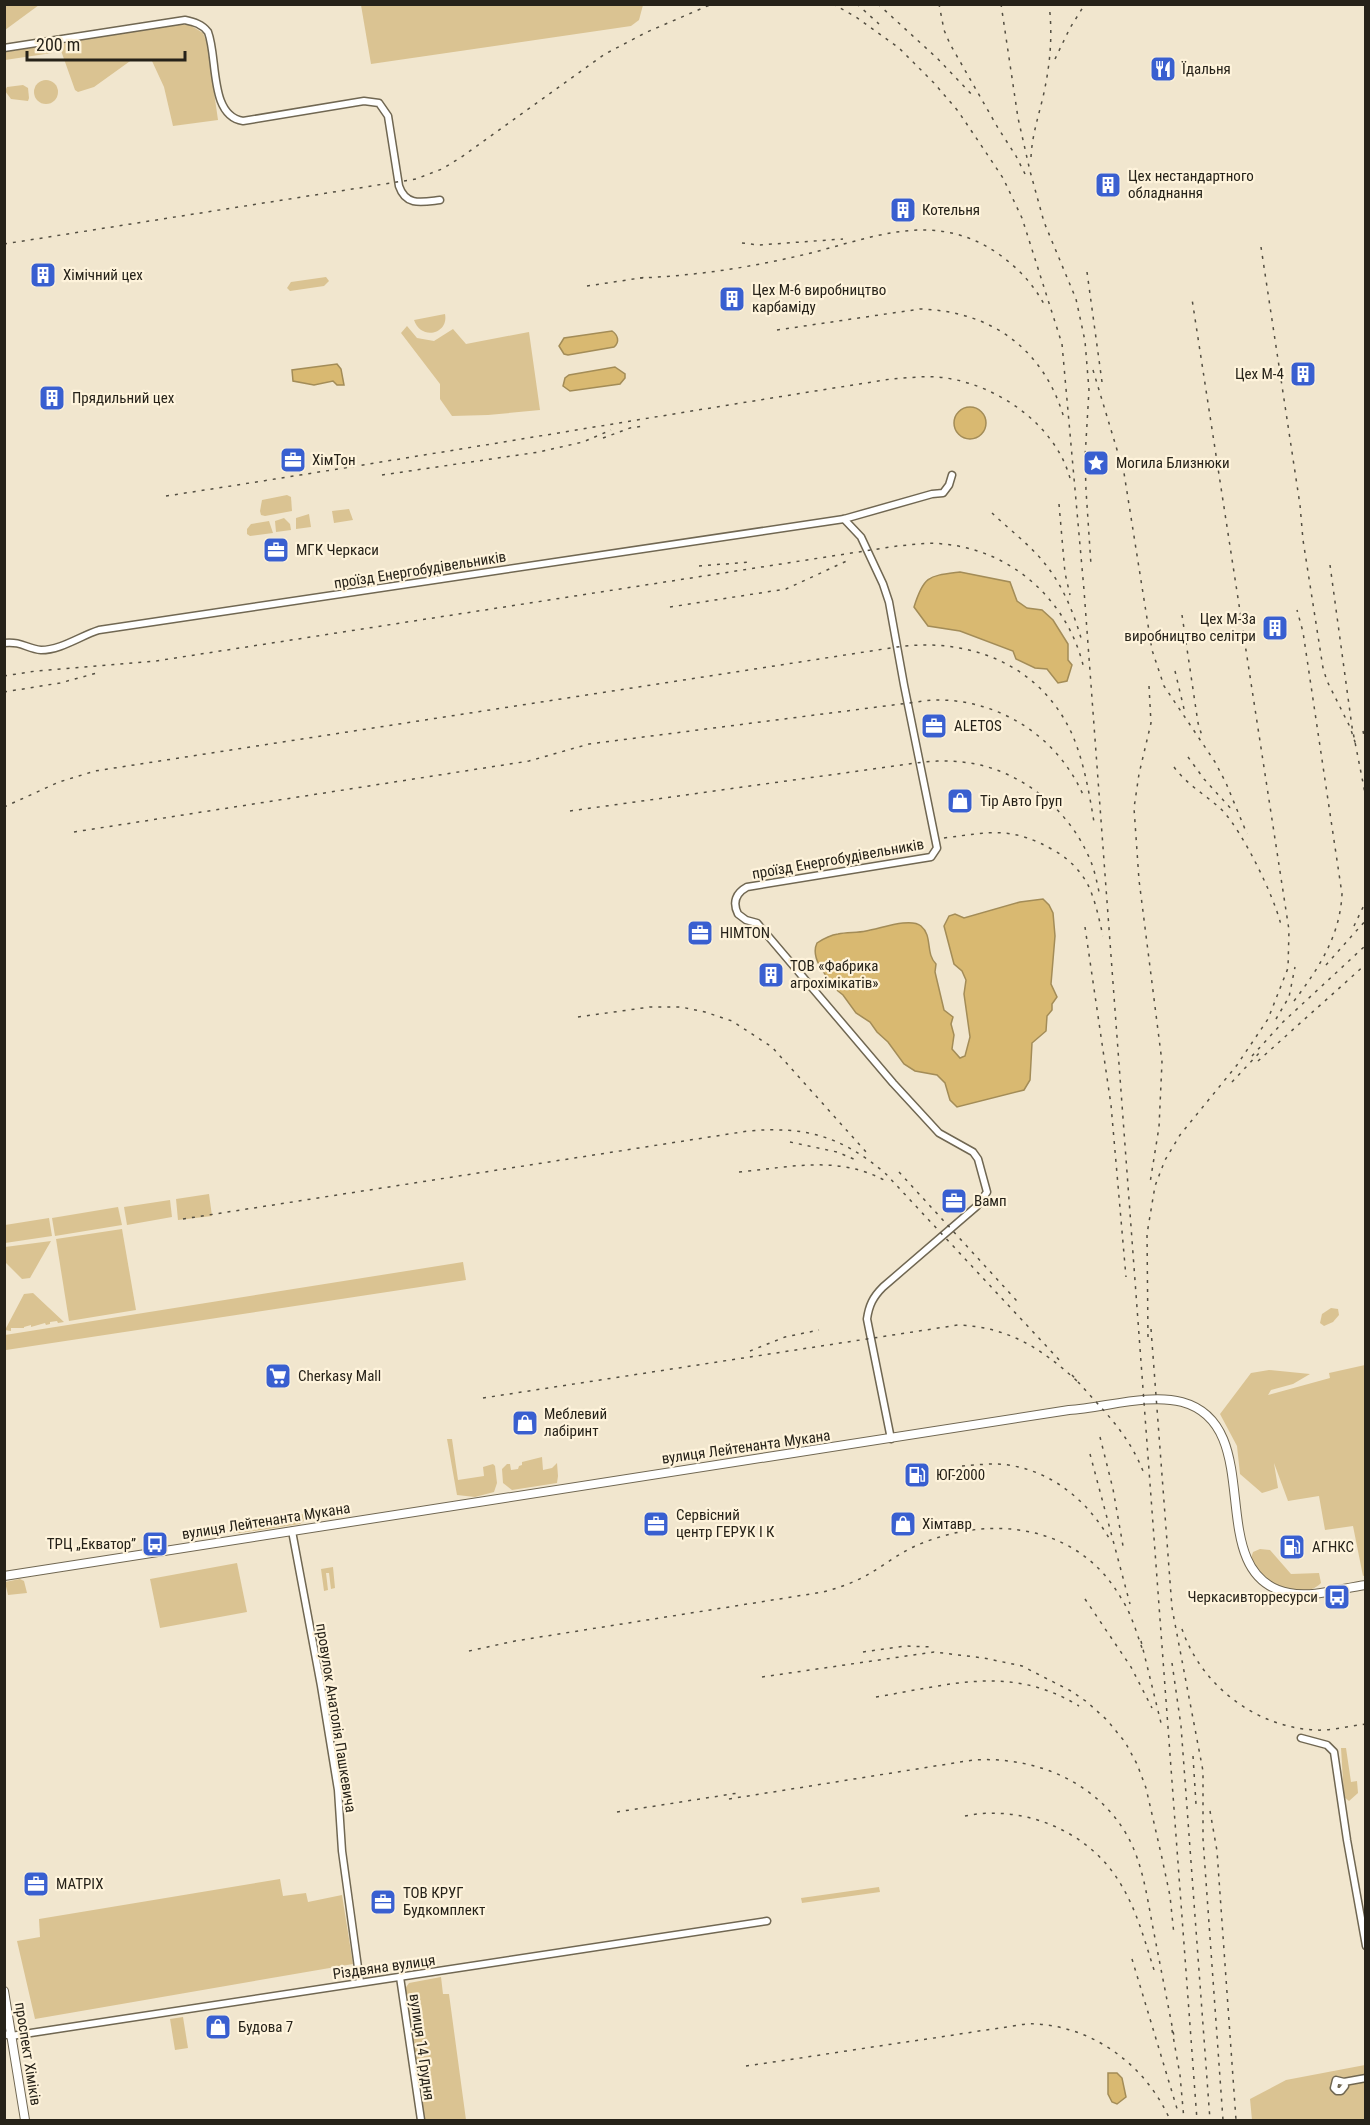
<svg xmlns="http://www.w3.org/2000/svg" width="1370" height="2125" font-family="'Roboto Condensed',sans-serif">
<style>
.green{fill:#dac392}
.water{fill:#d9b971;stroke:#a38c57;stroke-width:1.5}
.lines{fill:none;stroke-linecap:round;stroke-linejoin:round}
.minor-casing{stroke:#706752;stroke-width:9}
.major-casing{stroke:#706752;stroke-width:10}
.minor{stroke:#fff;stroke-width:6}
.major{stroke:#fff;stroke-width:8}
.rail{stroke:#544f42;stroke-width:1.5;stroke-dasharray:3 6;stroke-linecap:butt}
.labels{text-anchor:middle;stroke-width:4.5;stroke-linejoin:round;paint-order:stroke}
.poi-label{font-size:15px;fill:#262219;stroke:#fef3db;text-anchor:start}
.street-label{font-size:15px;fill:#262219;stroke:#fef3db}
</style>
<rect width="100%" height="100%" fill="#f1e6ce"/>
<g class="green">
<path d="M5 4H39V5L5 30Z"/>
<path d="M643 5 639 20 631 26 371 64 361 5Z"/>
<path d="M177 25H190L203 33 207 43 218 120 173 126 164 87 152 61 133 59 94 87 78 92 75 90 59 45 106 34Z"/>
<path d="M50 45 52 47V53L5 60V52Z"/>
<circle cx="46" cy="92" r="12"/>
<path d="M23 85 28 88 29 98 28 101 11 99 5 91 7 87Z"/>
<path d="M326 277 329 281 324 286 290 291 287 288 291 282Z"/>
<path d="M445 314C449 334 421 341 414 320Z"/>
<path d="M407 326 417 338 434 341 453 329 466 344 529 332 540 410 488 415 452 416 440 399V384L401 333Z"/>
<path d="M287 495 291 497 292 511 265 516 261 515 260 511 262 500Z"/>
<path d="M349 509 353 520 334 523 332 511Z"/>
<path d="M309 514 311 527 296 529V518Z"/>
<path d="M284 518 290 524 291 530 276 532 275 521Z"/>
<path d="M269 521 273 533 250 536 247 534V529L251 524Z"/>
<path d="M209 1194 212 1216 178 1220 176 1199Z"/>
<path d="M170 1200 172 1217 127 1225 124 1207Z"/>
<path d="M118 1207 122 1225 55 1236 52 1218Z"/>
<path d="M49 1218 52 1236 5 1243V1225Z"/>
<path d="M122 1229 136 1310 69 1321 56 1239Z"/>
<path d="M51 1241 30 1278 22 1279 5 1262V1247Z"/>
<path d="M463 1262 466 1280 6 1350 5 1335Z"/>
<path d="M33 1293 64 1322 58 1323 57 1321 50 1322V1324L46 1325 45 1323 31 1327V1325L24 1327V1328H11V1331L5 1330 24 1294Z"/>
<path d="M1331 1308 1338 1309 1339 1315 1333 1322 1324 1326 1320 1323 1322 1314Z"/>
<path d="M1365 1365 1366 1575 1363 1576 1353 1526 1325 1530 1319 1496 1288 1501 1274 1463 1278 1488 1262 1493 1240 1474 1237 1446 1220 1414 1251 1373 1269 1370 1310 1374 1293 1384 1271 1390 1268 1395 1330 1378 1329 1373Z"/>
<path d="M447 1439H452L458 1480 484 1476 483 1467 493 1464 495 1466 497 1483 494 1492 475 1497 457 1495Z"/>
<path d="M542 1457 543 1470 552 1468 557 1463 558 1476 557 1483 512 1490 503 1483 502 1469 507 1464H510L511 1470 518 1469 519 1466 522 1465V1462Z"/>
<path d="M339 1508 306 1515 305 1520 300 1524 240 1533H235L231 1530 230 1526Z"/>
<path d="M1260 1549 1270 1550 1291 1574 1319 1573 1321 1583C1306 1599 1275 1588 1262 1574 1258 1570 1254 1564 1251 1558L1253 1552Z"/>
<path d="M237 1563 247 1612 160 1628 150 1579Z"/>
<path d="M333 1567 335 1588 331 1589 329 1573H326L328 1590 324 1591 321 1569Z"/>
<path d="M20 1579 24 1581 27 1593 8 1595 5 1582Z"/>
<path d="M1341 1748H1346L1351 1782 1357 1781 1358 1793 1349 1801 1344 1797Z"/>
<path d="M280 1879 283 1896 306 1893 308 1902 342 1895 353 1964 35 2019 17 1941 40 1937 39 1919Z"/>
<path d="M879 1887 880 1892 802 1903 801 1898Z"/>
<path d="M441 1977 443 1994H449L466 2120H424L404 1990 409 1983Z"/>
<path d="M183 2017 188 2048 175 2050 170 2019Z"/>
<path d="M1365 2065V2120H1252L1250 2099 1286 2080Z"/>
</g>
<g class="water">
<path d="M612 331C618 335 620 342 614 347L568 355 564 354 559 346 564 338Z"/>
<path d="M337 364 341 369 344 385H337L333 381 314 385 293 381 292 370Z"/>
<path d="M615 367 625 374V378L620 384 570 391 563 386 565 378 569 375Z"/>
<circle cx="970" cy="423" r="16"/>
<path d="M960 572 1010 582 1017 601 1027 608 1042 610 1053 620 1068 644V660L1072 665 1067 681 1058 683 1047 669 1035 668 1016 659 1013 651 960 631 928 626 914 607C924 575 929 576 960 572Z"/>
<path d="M1043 899 1049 905 1053 913 1055 936 1051 984 1057 997 1052 1004V1010L1047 1016 1046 1031 1032 1043 1030 1080 1024 1090 957 1107 950 1100 945 1083 937 1075 915 1071 904 1064 888 1042 877 1032 870 1022 856 1013 843 995 838 991C829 979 809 959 817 943 823 939 831 935 838 934 847 932 857 933 866 931 880 929 910 917 921 926 933 936 925 953 936 964L935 972 944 1010 953 1017 951 1024 954 1035 952 1049 960 1058 965 1056 970 1037 964 994 966 980 962 971 954 964 944 926 949 916 955 914 964 918 1020 902Z"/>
<path d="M1108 2073H1117L1122 2078 1126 2097 1117 2104 1112 2102 1108 2094Z"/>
</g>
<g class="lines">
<g class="minor-casing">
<g id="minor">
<path d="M4 48 185 20C194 22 202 24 208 32 218 58 209 116 243 121L364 101 379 103 388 116 399 186C406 207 423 202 440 200"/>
<path d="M844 519 861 537 883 584 889 602 904 685 937 848 931 857 747 887C736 893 732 902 738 914L746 920 757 923 893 1083 939 1133 973 1152 978 1159 987 1192 977 1206 883 1287C873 1297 869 1305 867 1319L891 1439"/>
<path d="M4 643C22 641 27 649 41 650 61 650 80 636 99 630L844 519 932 494 943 493 949 485 952 475"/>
<path d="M292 1531 321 1686 338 1790 342 1851 360 1982"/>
<path d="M1301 1738 1327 1745 1334 1752 1347 1840 1366 1946"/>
<path d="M400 1977 421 2120"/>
<path d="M4 2034 11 2036 767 1921"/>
<path d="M1344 2082 1345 2086 1341 2091H1337L1334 2088 1336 2080 1344 2082 1366 2078"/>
</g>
</g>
<g class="major-casing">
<g id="major">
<path d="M4 1576 1069 1410C1103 1408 1149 1393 1182 1402 1270 1426 1200 1575 1289 1593 1313 1598 1342 1588 1366 1585"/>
<path d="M4 1991 25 2120"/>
</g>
</g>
<use href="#minor" class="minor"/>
<use href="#major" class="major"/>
<g class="rail">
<path d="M833 4 856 17 899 48 934 83 958 111 991 160 1003 178 1022 218 1062 344 1084 590 1197 2120"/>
<path d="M857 4 879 24"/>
<path d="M878 4 938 59 974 97"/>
<path d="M939 4 944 30 950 44 998 128 1016 156 1025 174"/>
<path d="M1001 4 1018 118 1030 171 1044 222 1076 299 1085 341 1089 390 1085 458 1086 490 1091 565"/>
<path d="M1055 59 1070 28 1085 4"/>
<path d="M1031 157C1032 136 1038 118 1043 97 1050 66 1053 36 1049 4"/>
<path d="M742 243 759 245 843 239"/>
<path d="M4 244 416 179 442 169 463 156 605 54 647 32 712 4"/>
<path d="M1261 247 1300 505 1303 540 1323 668 1327 681 1350 727 1356 745"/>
<path d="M1087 272 1102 382"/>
<path d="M640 278C689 276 741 269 789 258 863 243 930 205 1000 255 1019 269 1034 285 1045 306"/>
<path d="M587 286 647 277"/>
<path d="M777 330 920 309C991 311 1044 349 1064 418"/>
<path d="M1093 370 1124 473 1152 650 1164 686 1215 762 1226 783 1247 834"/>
<path d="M603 438 630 428 643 426"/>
<path d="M382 475 539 452 583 442 611 430"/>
<path d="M166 496C408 459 649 417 891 379 909 378 928 375 946 378 1000 386 1058 427 1071 482"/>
<path d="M1059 504 1065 573 1070 595"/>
<path d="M992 513C1011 531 1034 548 1049 569 1064 589 1074 614 1081 638"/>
<path d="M1330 565 1352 727 1366 798"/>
<path d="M699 566 750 562"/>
<path d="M670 607 786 589 851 559"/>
<path d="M1182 615 1198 723 1202 736"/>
<path d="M1175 671 1184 709"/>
<path d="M4 676 36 671 156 661 897 546C912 545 928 542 943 544 1013 550 1069 602 1084 669"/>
<path d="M1149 686 1151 723 1139 774 1134 808 1139 880 1162 1062 1159 1127 1150 1183"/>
<path d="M4 692 60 683 97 673"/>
<path d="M1363 731 1366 745"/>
<path d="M1188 757 1204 779 1234 812"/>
<path d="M1174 767C1187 785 1206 795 1222 810 1243 832 1274 896 1281 925"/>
<path d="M4 807 59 782 95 771 897 647C969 637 1040 664 1072 734 1084 762 1089 792 1094 822"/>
<path d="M570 811 916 763C931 761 947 760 962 762 1015 767 1065 805 1087 853 1094 866 1097 882 1100 897"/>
<path d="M74 832 529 761 589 744 932 700C998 698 1058 736 1084 797"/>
<path d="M944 838C991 832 1012 826 1055 851 1069 859 1082 872 1089 887 1096 903 1099 919 1103 936"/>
<path d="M1354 926 1366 901"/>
<path d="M1085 927 1111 1105 1126 1277"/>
<path d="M1326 965 1366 920"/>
<path d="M1294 1001C1319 968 1340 936 1342 894L1303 632 1297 610"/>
<path d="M578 1017 650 1007H681L705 1012 732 1021 772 1047 867 1153"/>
<path d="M1276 1019 1289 997 1295 967"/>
<path d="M1252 1056 1283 1022 1366 945"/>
<path d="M1258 1061 1366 964"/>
<path d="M1232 1082 1261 1051"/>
<path d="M790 1142 837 1152 856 1160"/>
<path d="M739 1172C792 1167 838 1155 886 1181"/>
<path d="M899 1172 1017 1301"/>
<path d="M183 1219 748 1131C805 1126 841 1136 885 1173L1063 1364"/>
<path d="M1151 1329 1172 1608 1203 1771V1839L1223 2120"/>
<path d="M1148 1337 1147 1234 1155 1186 1165 1160 1180 1135 1237 1065 1268 1019 1288 968 1289 930 1192 299"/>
<path d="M750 1351 785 1337 819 1330"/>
<path d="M1072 1375C1102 1410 1128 1431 1145 1476"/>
<path d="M483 1398 958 1325C1008 1327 1041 1348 1077 1381"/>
<path d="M1100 1437 1113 1489 1123 1546"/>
<path d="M1090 1454 1130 1604"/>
<path d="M962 1466C979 1465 997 1462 1014 1466 1055 1474 1088 1502 1109 1538"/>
<path d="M1085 1599 1131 1667 1152 1708"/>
<path d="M1182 1629C1201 1685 1255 1727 1315 1730 1331 1731 1349 1726 1366 1724"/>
<path d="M1141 1641 1161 1723"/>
<path d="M469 1651 515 1641 823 1592C839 1588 855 1582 869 1574 886 1564 902 1551 920 1544 993 1514 1079 1525 1121 1598 1131 1613 1136 1631 1142 1648"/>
<path d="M863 1652 905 1646 932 1647"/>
<path d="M1172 1663 1181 1726 1210 2120"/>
<path d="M762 1677 934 1652 984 1658 1022 1666 1071 1691 1087 1702 1107 1720 1125 1742 1137 1764 1146 1788 1162 1858 1170 1896 1174 1935"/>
<path d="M876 1697C949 1685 1011 1664 1079 1706"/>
<path d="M1193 1756 1196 1804"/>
<path d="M729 1799 973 1760C1034 1756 1097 1781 1128 1837 1143 1865 1147 1897 1153 1928 1160 1964 1167 2000 1174 2036"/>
<path d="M1210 1811 1217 1851 1236 2120"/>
<path d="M617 1812 738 1793"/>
<path d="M965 1816C1023 1804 1089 1831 1120 1883 1137 1910 1145 1942 1155 1973"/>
<path d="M1132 1959 1178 2112"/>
<path d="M1172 2030 1180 2075 1184 2120"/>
<path d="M746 2066C802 2058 858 2049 913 2041 942 2037 971 2032 1000 2028 1011 2027 1024 2023 1036 2024 1095 2027 1147 2067 1170 2120"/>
</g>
</g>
<defs>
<g id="restaurant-square" transform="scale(1.35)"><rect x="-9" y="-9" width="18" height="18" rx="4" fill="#395fd0" stroke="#fef3db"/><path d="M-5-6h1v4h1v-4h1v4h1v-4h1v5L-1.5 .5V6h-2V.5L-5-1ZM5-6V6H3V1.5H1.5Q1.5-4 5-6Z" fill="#fff"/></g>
<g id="building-square" transform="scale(1.35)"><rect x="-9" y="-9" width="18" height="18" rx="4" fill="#395fd0" stroke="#fef3db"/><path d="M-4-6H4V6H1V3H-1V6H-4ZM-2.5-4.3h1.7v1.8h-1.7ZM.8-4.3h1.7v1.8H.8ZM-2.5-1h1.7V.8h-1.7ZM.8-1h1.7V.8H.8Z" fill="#fff"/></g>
<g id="office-square" transform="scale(1.35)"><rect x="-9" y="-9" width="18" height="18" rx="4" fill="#395fd0" stroke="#fef3db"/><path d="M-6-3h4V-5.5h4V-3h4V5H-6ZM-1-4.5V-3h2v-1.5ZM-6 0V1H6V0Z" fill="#fff"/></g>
<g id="sight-square" transform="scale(1.35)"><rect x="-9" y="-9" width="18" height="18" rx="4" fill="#395fd0" stroke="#fef3db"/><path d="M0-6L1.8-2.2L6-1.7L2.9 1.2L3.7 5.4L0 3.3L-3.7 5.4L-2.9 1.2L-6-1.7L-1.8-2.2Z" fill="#fff"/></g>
<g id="shop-square" transform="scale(1.35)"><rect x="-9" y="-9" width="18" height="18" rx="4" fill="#395fd0" stroke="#fef3db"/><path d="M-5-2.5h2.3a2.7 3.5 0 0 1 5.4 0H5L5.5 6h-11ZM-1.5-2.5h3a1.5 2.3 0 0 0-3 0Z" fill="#fff"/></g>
<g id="supermarket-square" transform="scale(1.35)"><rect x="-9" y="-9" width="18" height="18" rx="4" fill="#395fd0" stroke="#fef3db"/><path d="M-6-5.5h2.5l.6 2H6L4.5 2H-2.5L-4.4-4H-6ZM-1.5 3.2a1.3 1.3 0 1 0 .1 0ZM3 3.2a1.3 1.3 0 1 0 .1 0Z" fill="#fff"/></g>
<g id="fuel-square" transform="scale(1.35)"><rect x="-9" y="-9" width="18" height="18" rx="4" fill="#395fd0" stroke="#fef3db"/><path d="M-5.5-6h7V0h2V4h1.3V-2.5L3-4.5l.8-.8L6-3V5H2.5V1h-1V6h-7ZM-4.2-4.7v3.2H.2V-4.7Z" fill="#fff"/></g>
<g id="bus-square" transform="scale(1.35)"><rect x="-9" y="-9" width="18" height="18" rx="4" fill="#395fd0" stroke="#fef3db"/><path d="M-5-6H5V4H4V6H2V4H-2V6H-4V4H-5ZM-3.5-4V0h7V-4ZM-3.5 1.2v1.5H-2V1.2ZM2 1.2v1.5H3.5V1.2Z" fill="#fff"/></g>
</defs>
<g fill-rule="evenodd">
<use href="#restaurant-square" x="1163" y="69"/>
<use href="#building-square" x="1108" y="185"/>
<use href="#building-square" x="903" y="210"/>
<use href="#building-square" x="43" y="275"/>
<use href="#building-square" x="732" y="299"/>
<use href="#building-square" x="1303" y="374"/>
<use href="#building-square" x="52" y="398"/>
<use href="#office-square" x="293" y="460"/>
<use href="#sight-square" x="1096" y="463"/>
<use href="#office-square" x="276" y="550"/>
<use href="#building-square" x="1275" y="628"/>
<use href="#office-square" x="934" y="726"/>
<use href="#shop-square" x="960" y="801"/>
<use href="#office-square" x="700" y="933"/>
<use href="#building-square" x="771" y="975"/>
<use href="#office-square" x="954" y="1201"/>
<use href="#supermarket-square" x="278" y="1376"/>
<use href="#shop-square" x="525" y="1423"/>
<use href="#fuel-square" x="917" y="1475"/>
<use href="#office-square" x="656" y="1524"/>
<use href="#shop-square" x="903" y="1524"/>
<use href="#bus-square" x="155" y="1544"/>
<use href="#fuel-square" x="1292" y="1547"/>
<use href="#bus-square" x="1337" y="1597"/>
<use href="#office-square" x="36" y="1884"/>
<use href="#office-square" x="383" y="1902"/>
<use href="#shop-square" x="218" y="2027"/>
</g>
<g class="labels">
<g class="poi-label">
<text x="1182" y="74">Їдальня</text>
<text x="1128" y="181">Цех нестандартного<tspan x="1128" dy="17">обладнання</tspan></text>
<text x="922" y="215">Котельня</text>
<text x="63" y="280">Хімічний цех</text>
<text x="752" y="295">Цех М-6 виробництво<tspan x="752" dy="17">карбаміду</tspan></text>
<text x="1284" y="379" text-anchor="end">Цех М-4</text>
<text x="72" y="403">Прядильний цех</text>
<text x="312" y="465">ХімТон</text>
<text x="1116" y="468">Могила Близнюки</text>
<text x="296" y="555">МГК Черкаси</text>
<text x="1256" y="624" text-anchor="end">Цех М-3а<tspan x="1256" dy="17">виробництво селітри</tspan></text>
<text x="954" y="731">ALETOS</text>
<text x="980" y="806">Тір Авто Груп</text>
<text x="720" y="938">HIMTON</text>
<text x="790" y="971">ТОВ «Фабрика<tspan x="790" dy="17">агрохімікатів»</tspan></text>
<text x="974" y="1206">Вамп</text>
<text x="298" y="1381">Cherkasy Mall</text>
<text x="544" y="1419">Меблевий<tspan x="544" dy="17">лабіринт</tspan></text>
<text x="936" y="1480">ЮГ-2000</text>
<text x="676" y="1520">Сервісний<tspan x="676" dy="17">центр ГЕРУК І К</tspan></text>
<text x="922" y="1529">Хімтавр</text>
<text x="136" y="1549" text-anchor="end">ТРЦ „Екватор”</text>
<text x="1312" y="1552">АГНКС</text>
<text x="1318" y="1602" text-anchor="end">Черкасивторресурси</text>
<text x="56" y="1889">МАТРІХ</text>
<text x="403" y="1898">ТОВ КРУГ<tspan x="403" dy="17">Будкомплект</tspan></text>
<text x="238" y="2032">Будова 7</text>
</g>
<g class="street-label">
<text transform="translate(420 570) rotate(-9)" y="5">проїзд Енергобудівельників</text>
<text transform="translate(838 859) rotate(-10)" y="5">проїзд Енергобудівельників</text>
<text transform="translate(746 1447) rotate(-8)" y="5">вулиця Лейтенанта Мукана</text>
<text transform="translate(266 1521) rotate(-9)" y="5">вулиця Лейтенанта Мукана</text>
<text transform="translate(336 1718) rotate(81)" y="5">провулок Анатолія Пашкевича</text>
<text transform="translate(384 1967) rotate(-8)" y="5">Різдвяна вулиця</text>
<text transform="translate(422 2047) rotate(82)" y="5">вулиця 14 Грудня</text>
<text transform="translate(28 2054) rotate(81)" y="5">проспект Хіміків</text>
</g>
</g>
<rect width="1370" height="2125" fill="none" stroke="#262219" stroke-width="12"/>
<path d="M27 51v9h158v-9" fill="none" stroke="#262219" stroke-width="3"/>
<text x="36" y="51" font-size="18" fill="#262219" stroke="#fef3db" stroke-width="4.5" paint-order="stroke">200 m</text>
</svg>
